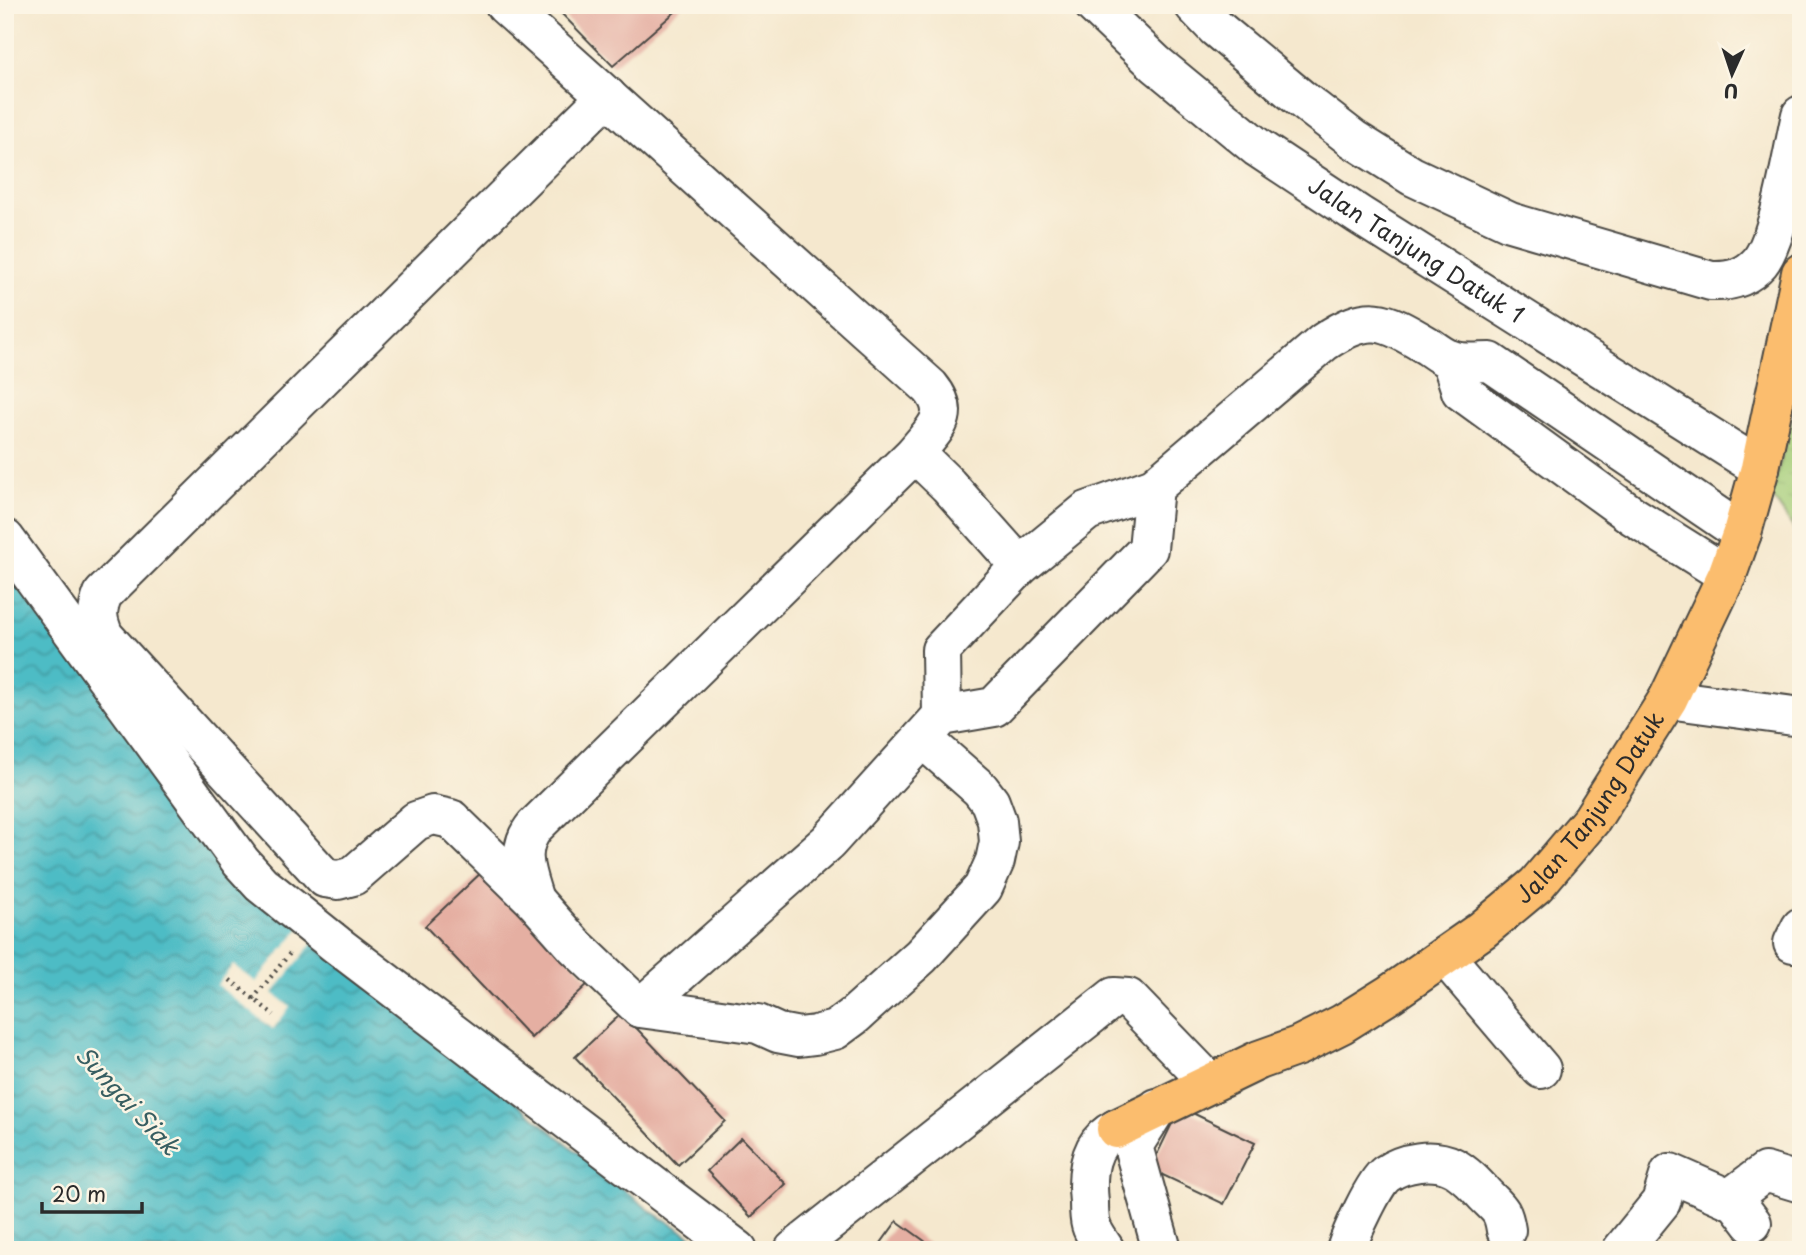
<svg xmlns="http://www.w3.org/2000/svg" width="1806" height="1255" font-family="'Playpen Sans',sans-serif">
<style>
.wetland{fill:url(#wetland-marsh);stroke:#687c52;stroke-width:2}
.water{fill:url(#water-waves);stroke:#3c7478;stroke-width:2}
.pier{fill:#f5e8ce}
.building{fill:#e5afa2}
.lines{fill:none;stroke-linecap:round;stroke-linejoin:round}
.minor-casing{stroke:#494743;stroke-width:42}
.major-casing{stroke:#494743;stroke-width:42}
.path{stroke:#494743;stroke-width:4.5;stroke-dasharray:2 5;stroke-linecap:butt}
.minor{stroke:#fff;stroke-width:38}
.major{stroke:#fbbd6e;stroke-width:38}
.labels{text-anchor:middle;stroke-width:5;stroke-linejoin:round;paint-order:stroke}
.street-label{font-size:23px;fill:#2b2b2b;stroke:#fcf5e5}
.water-label{font-size:24px;font-style:italic;fill:#375e61;stroke:#fcf5e5}
</style>
<defs>
<pattern id="wetland-marsh" width="20" height="14" patternUnits="userSpaceOnUse" patternTransform="scale(1.75)"><rect width="20" height="14" fill="#a5ce79"/><path d="M1 5h8M5 5V1M11 12h8M15 12V8" fill="none" stroke="#8eb169"/></pattern>
<pattern id="water-waves" width="16" height="10" patternUnits="userSpaceOnUse" patternTransform="scale(1.75)"><rect width="16" height="10" fill="#4ebcc5"/><path d="M0 5q4-4 8 0t8 0" fill="none" stroke="#4199a0"/></pattern>
</defs>
<rect width="100%" height="100%" fill="#fcf5e5"/>
<filter id="ink" filterUnits="userSpaceOnUse"><feTurbulence type="fractalNoise" baseFrequency=".0143" numOctaves="2"/><feDisplacementMap in="SourceGraphic" scale="14" xChannelSelector="R" yChannelSelector="G"/><feConvolveMatrix kernelMatrix="1 2 1 2 8 2 1 2 1" color-interpolation-filters="sRGB"/></filter>
<filter id="wash" filterUnits="userSpaceOnUse"><feTurbulence type="fractalNoise" baseFrequency=".00686" numOctaves="4" result="noise"/><feDisplacementMap in="SourceGraphic" scale="28" xChannelSelector="R" yChannelSelector="G"/><feGaussianBlur stdDeviation="1.57" result="paint"/><feColorMatrix in="noise" values="0 0 0 0 0 0 0 0 0 0 0 0 0 0 0 0 0 1.4 0 .05"/><feComposite in="paint" operator="in"/></filter>
<g filter="url(#wash)">
<rect width="100%" height="100%" fill="#f5e8ce"/>
<path class="wetland" d="M1801 390V539L1771 495Z"/>
<path class="water" d="M5 557 306 933 648 1209 713 1250H5Z"/>
<path class="pier" d="M300 928 315 940 273 993 290 1007 273 1029 217 985 233 965 256 982Z"/>
<g id="blocks">
<g class="building">
<path d="M553 5H683L613 66Z"/>
<path d="M485 869 591 981 531 1038 425 926Z"/>
<path d="M622 1013 725 1121 678 1165 575 1057Z"/>
<path d="M1180 1107 1255 1143 1224 1204 1150 1169Z"/>
<path d="M741 1138 786 1184 751 1217 707 1171Z"/>
<path d="M897 1221 937 1250H876Z"/>
</g>
</g>
</g>
<g filter="url(#ink)">
<use href="#blocks" fill-opacity="0" stroke="#494743" stroke-width="2"/>
<g class="lines">
<g class="minor-casing">
<g id="minor">
<path d="M505 5 930 387C954 416 934 429 915 453"/>
<path id="s1" d="M1094 5 1156 64 1258 148 1359 215 1760 468"/>
<path d="M1194 5 1216 28 1300 98 1353 139 1412 176 1510 222 1711 281C1731 282 1747 277 1760 262 1780 236 1793 149 1801 115"/>
<path d="M607 96 103 594C96 611 97 619 104 636L325 878 338 880 353 876 416 821 433 815 451 819 534 900 574 945 640 1008 828 842 942 716 994 707 1148 549 1154 487"/>
<path d="M1451 360 1461 391 1633 516 1727 575"/>
<path d="M5 539 241 862 261 884 337 945 738 1250"/>
<path d="M1668 699 1801 717"/>
<path d="M942 716 941 650 1020 566 1087 511 1154 487 1324 342C1370 311 1384 320 1428 346 1435 351 1444 358 1452 360 1463 364 1478 362 1490 362L1742 533"/>
<path d="M534 900C526 873 515 850 535 826L915 453 948 485 1020 566"/>
<path d="M1793 943 1801 927"/>
<path d="M1445 956 1541 1069"/>
<path d="M640 1008 758 1024 778 1033 799 1037 815 1035 835 1030 854 1016 921 956 983 888 995 861 999 842 997 821 990 802 980 789 922 738"/>
<path d="M1157 1108 1133 1146 1162 1250"/>
<path d="M1729 1199 1765 1172 1801 1183"/>
<path d="M794 1250 1114 997 1128 998 1210 1083"/>
<path d="M1105 1250C1100 1242 1093 1233 1091 1225 1089 1218 1089 1209 1089 1202 1086 1174 1088 1143 1116 1129"/>
<path d="M1346 1250C1351 1234 1374 1183 1386 1174 1403 1162 1433 1157 1453 1167 1465 1173 1476 1185 1485 1195 1499 1209 1503 1210 1506 1230"/>
<path d="M1622 1250 1661 1202 1670 1173 1736 1202 1752 1223"/>
</g>
</g>
<g class="major-casing">
<g id="major">
<path id="s2" d="M1116 1129 1259 1060 1298 1046 1342 1024 1390 994 1482 930 1536 885 1592 819 1668 699 1727 575 1742 533 1760 468 1801 273"/>
</g>
</g>
<g class="path">
<path d="M230 980 274 1015"/>
<path d="M253 999 291 952"/>
</g>
<use href="#minor" class="minor"/>
<use href="#major" class="major"/>
</g>
</g>
<g class="labels">
<g class="street-label">
<text dy="8" stroke="none"><textPath href="#s1" startOffset="406">Jalan Tanjung Datuk 1</textPath></text>
<text dy="8" stroke="none"><textPath href="#s2" startOffset="583">Jalan Tanjung Datuk</textPath></text>
</g>
<g class="water-label">
<text transform="translate(127 1101) rotate(47)" y="8">Sungai Siak</text>
</g>
</g>
<rect width="1806" height="1255" fill="none" stroke="#fcf5e5" stroke-width="28"/>
<g transform="translate(1732 74) rotate(183)" stroke="#fcf5e5" stroke-width="5" paint-order="stroke">
<path d="M0-5L12 26L0 18L-12 26Z" fill="#2b2b2b"/>
<text y="-10" font-size="19" font-weight="bold" text-anchor="middle" fill="#2b2b2b">U</text>
</g>
<path d="M42 1202v10h100v-10" fill="none" stroke="#2b2b2b" stroke-width="3.5"/>
<text x="52" y="1202" font-size="21" fill="#2b2b2b" stroke="#fcf5e5" stroke-width="5" paint-order="stroke">20 m</text>
</svg>
